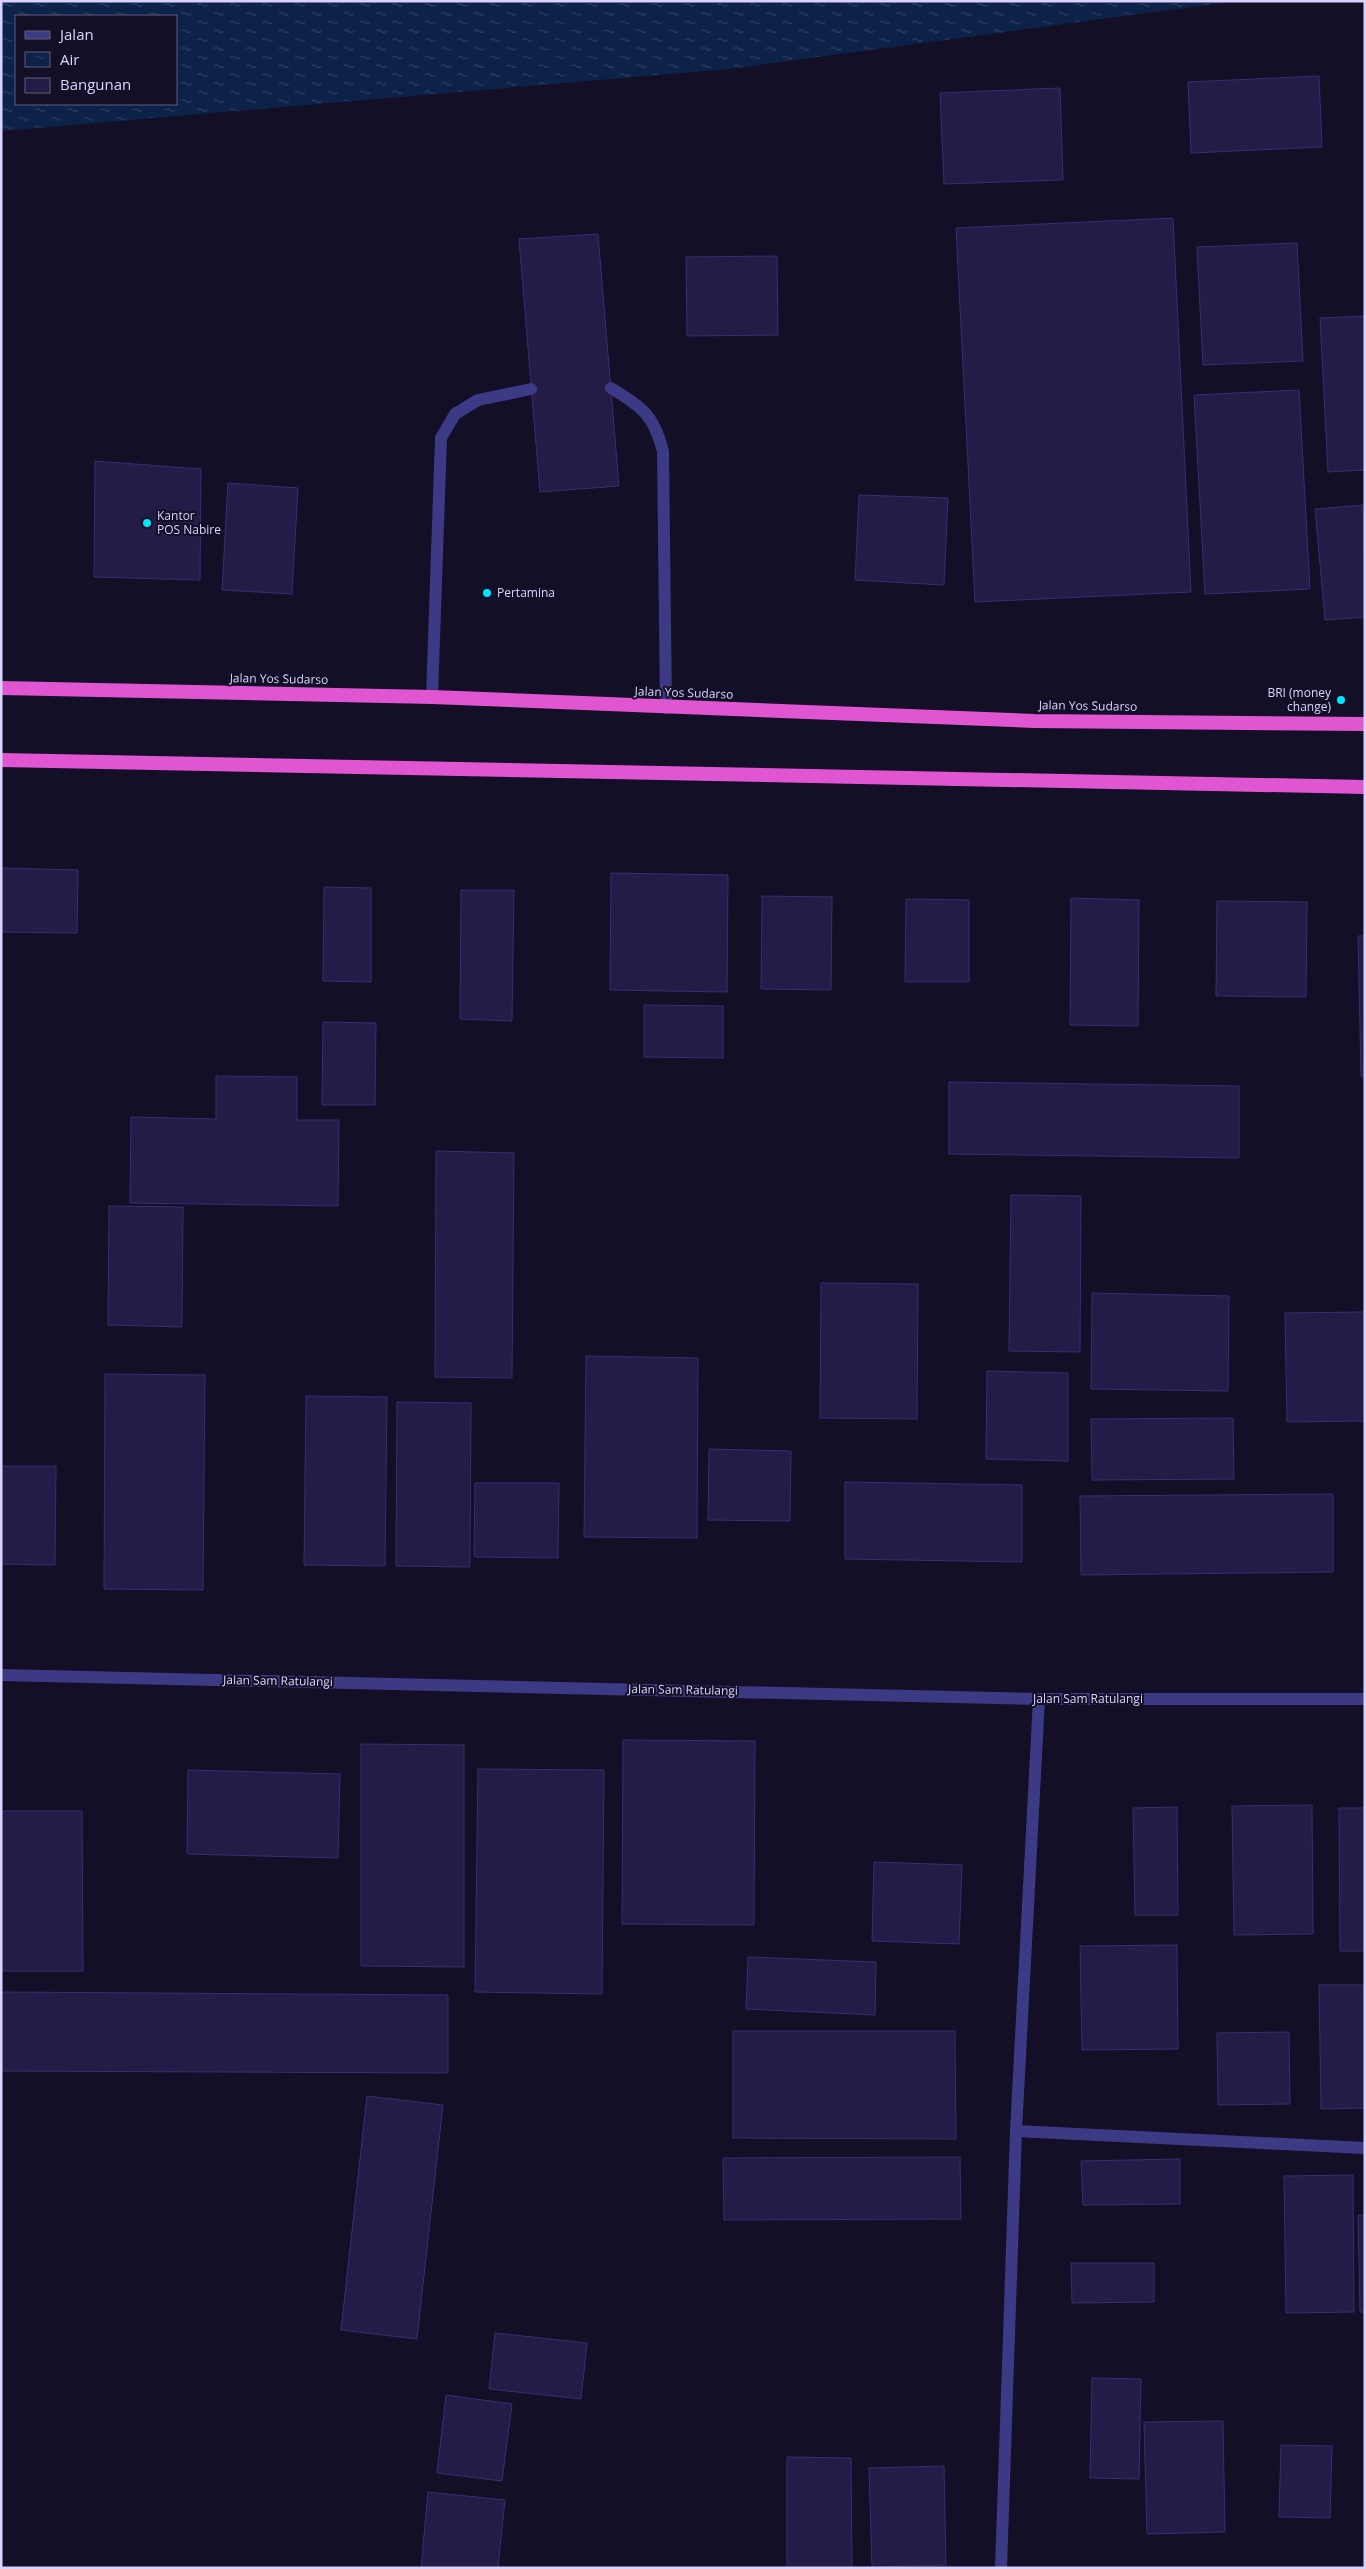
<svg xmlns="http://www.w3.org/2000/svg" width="1366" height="2569" font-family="'Open Sans',sans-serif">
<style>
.water{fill:url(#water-ripples);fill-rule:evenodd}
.building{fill:#241b47;stroke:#3b2d73}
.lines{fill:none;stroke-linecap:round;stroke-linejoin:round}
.service{stroke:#3d3a85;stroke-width:12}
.minor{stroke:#3d3a85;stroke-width:12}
.trunk{stroke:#e055d1;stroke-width:14}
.poi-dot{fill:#00e5ff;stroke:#130f26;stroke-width:2}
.labels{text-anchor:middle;stroke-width:4;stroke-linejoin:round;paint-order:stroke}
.poi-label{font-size:12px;fill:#d9d4ff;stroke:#130f26;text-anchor:start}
.street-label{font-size:12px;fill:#d9d4ff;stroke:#130f26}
</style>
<defs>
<pattern id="water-ripples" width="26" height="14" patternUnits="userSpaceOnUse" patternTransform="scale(1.25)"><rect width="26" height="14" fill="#0c2248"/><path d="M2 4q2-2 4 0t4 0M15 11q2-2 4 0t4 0" fill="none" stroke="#2f4163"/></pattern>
</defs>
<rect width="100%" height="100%" fill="#130f26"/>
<path class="water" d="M1 1H1236L729 69 1 131ZM16 16H176V104H16Z"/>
<g class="building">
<path d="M1319 76 1322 147 1191 153 1188 82Z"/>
<path d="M1060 88 1063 180 944 184 940 93Z"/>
<path d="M1173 218 1191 592 975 602 956 228Z"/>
<path d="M598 234 619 486 540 492 519 239Z"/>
<path d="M1297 243 1303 361 1203 365 1197 247Z"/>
<path d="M777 256 778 335 687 336 686 257Z"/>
<path d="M1365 316V470L1328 472 1320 318Z"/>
<path d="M1299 390 1310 589 1205 594 1194 395Z"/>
<path d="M95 461 201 469 200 580 94 577Z"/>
<path d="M228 483 298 488 292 594 222 590Z"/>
<path d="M859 495 948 498 944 585 855 580Z"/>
<path d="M1363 505 1365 617 1325 620 1315 509Z"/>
<path d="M1 868 78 870 77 933 1 932Z"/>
<path d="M611 873 728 875 727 992 610 990Z"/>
<path d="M324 887 371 888V982L323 981Z"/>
<path d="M461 890H514L512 1021 460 1019Z"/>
<path d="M762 896 832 897 831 990 761 989Z"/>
<path d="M1071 898 1139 900 1138 1026 1070 1025Z"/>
<path d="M906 899 969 900V982H905Z"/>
<path d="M1217 901 1307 902 1306 997 1216 996Z"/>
<path d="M1358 936H1365V1076H1361Z"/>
<path d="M644 1005 723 1006V1058L644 1057Z"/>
<path d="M323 1022 376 1023 375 1105H322Z"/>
<path d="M216 1076 297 1077V1120H339L338 1206 130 1203 131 1117 216 1119Z"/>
<path d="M949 1082 1239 1086V1158L949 1154Z"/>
<path d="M436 1151 514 1153 512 1378 435 1377Z"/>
<path d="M1011 1195 1081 1196 1080 1352 1009 1351Z"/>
<path d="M109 1206 183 1207 182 1327 108 1325Z"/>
<path d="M821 1283 918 1284 917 1419 820 1418Z"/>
<path d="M1092 1293 1229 1296 1228 1391 1091 1389Z"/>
<path d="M1365 1312V1421L1287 1422 1285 1313Z"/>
<path d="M586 1356 698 1358 697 1538 584 1537Z"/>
<path d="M987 1371 1068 1373V1461L986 1459Z"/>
<path d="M105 1374 205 1375 203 1590 104 1589Z"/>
<path d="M306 1396 387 1397 385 1566 304 1565Z"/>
<path d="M397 1402 471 1403 470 1567 396 1566Z"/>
<path d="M1233 1418 1234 1479 1092 1480 1091 1419Z"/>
<path d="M709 1449 791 1451 790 1521 708 1520Z"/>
<path d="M1 1466H56L55 1565 1 1564Z"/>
<path d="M845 1482 1022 1485V1562L845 1559Z"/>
<path d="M475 1483H559L558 1558 474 1557Z"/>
<path d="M1333 1494V1572L1081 1575 1080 1496Z"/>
<path d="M623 1740 755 1741 754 1925 622 1924Z"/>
<path d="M361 1744 464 1745V1967L361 1966Z"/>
<path d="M478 1769 604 1770 602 1994 475 1992Z"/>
<path d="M188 1770 340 1774 338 1858 187 1854Z"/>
<path d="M1312 1805 1313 1934 1234 1935 1232 1806Z"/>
<path d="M1177 1807 1178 1915H1135L1133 1808Z"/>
<path d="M1339 1808H1365V1951H1340Z"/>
<path d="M1 1811H82L83 1971H1Z"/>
<path d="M874 1862 962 1865 959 1944 872 1941Z"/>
<path d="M1177 1945 1178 2049 1082 2050 1080 1946Z"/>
<path d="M748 1957 876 1962 875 2015 746 2009Z"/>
<path d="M1319 1985H1365V2108L1321 2109Z"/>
<path d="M1 1992 448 1995V2073L1 2071Z"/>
<path d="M733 2031H955L956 2139 733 2138Z"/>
<path d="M1289 2032 1290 2104 1218 2105 1217 2033Z"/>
<path d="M367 2096 443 2105 417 2339 341 2330Z"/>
<path d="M960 2157 961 2219 724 2220 723 2158Z"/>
<path d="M1180 2159V2204L1083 2205 1081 2161Z"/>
<path d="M1353 2175 1354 2312 1286 2313 1284 2176Z"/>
<path d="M1358 2215H1365V2312H1360Z"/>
<path d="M1071 2263H1154V2302L1072 2303Z"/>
<path d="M495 2333 587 2343 581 2399 489 2389Z"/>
<path d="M1092 2378 1141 2379 1139 2479 1090 2478Z"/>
<path d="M446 2395 512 2404 502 2481 437 2473Z"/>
<path d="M1223 2421 1225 2532 1147 2534 1144 2422Z"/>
<path d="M1281 2445 1332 2446 1330 2518 1279 2517Z"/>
<path d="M787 2457 851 2458 852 2568H787Z"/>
<path d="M944 2466 946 2565 872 2567 869 2468Z"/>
<path d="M428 2492 505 2500 498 2568H421Z"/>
</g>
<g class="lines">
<g class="service">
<path d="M611 388C643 408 653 414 663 451L666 708"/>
<path d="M432 697 441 438 455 414 478 400 531 389"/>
</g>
<g class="minor">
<path d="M1 1675 1039 1699H1365"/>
<path d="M1016 2131 1365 2148"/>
<path d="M1001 2568 1016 2131 1039 1699"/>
</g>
<g class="trunk">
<path d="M1 688 432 697 1034 721 1365 724"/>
<path d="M1 760 1365 787"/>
</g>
</g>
<g class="poi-dot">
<circle cx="147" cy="523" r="5"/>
<circle cx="487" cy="593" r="5"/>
<circle cx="1341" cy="700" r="5"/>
</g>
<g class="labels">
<g class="poi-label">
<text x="157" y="520">Kantor<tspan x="157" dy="14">POS Nabire</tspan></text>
<text x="497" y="597">Pertamina</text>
<text x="1331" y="697" text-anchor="end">BRI (money<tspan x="1331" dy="14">change)</tspan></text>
</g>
<g class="street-label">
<text transform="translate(279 679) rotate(1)" y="4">Jalan Yos Sudarso</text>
<text transform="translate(684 693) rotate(2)" y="4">Jalan Yos Sudarso</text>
<text transform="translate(1088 706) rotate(1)" y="4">Jalan Yos Sudarso</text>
<text transform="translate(278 1681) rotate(1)" y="4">Jalan Sam Ratulangi</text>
<text transform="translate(683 1690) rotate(1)" y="4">Jalan Sam Ratulangi</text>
<text x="1088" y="1703">Jalan Sam Ratulangi</text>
</g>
</g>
<rect width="1366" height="2569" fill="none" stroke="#d9d4ff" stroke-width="5"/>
<rect x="15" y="15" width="162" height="90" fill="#130f26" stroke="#625e7d"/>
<rect x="25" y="31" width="25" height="8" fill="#3d3a85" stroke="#625e7d"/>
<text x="60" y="40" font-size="15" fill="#d9d4ff">Jalan</text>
<rect x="25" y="52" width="25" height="15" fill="url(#water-ripples)" stroke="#625e7d"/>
<text x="60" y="65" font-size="15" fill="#d9d4ff">Air</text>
<rect x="25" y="78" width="25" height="15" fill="#241b47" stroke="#625e7d"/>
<text x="60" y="90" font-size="15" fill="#d9d4ff">Bangunan</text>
</svg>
